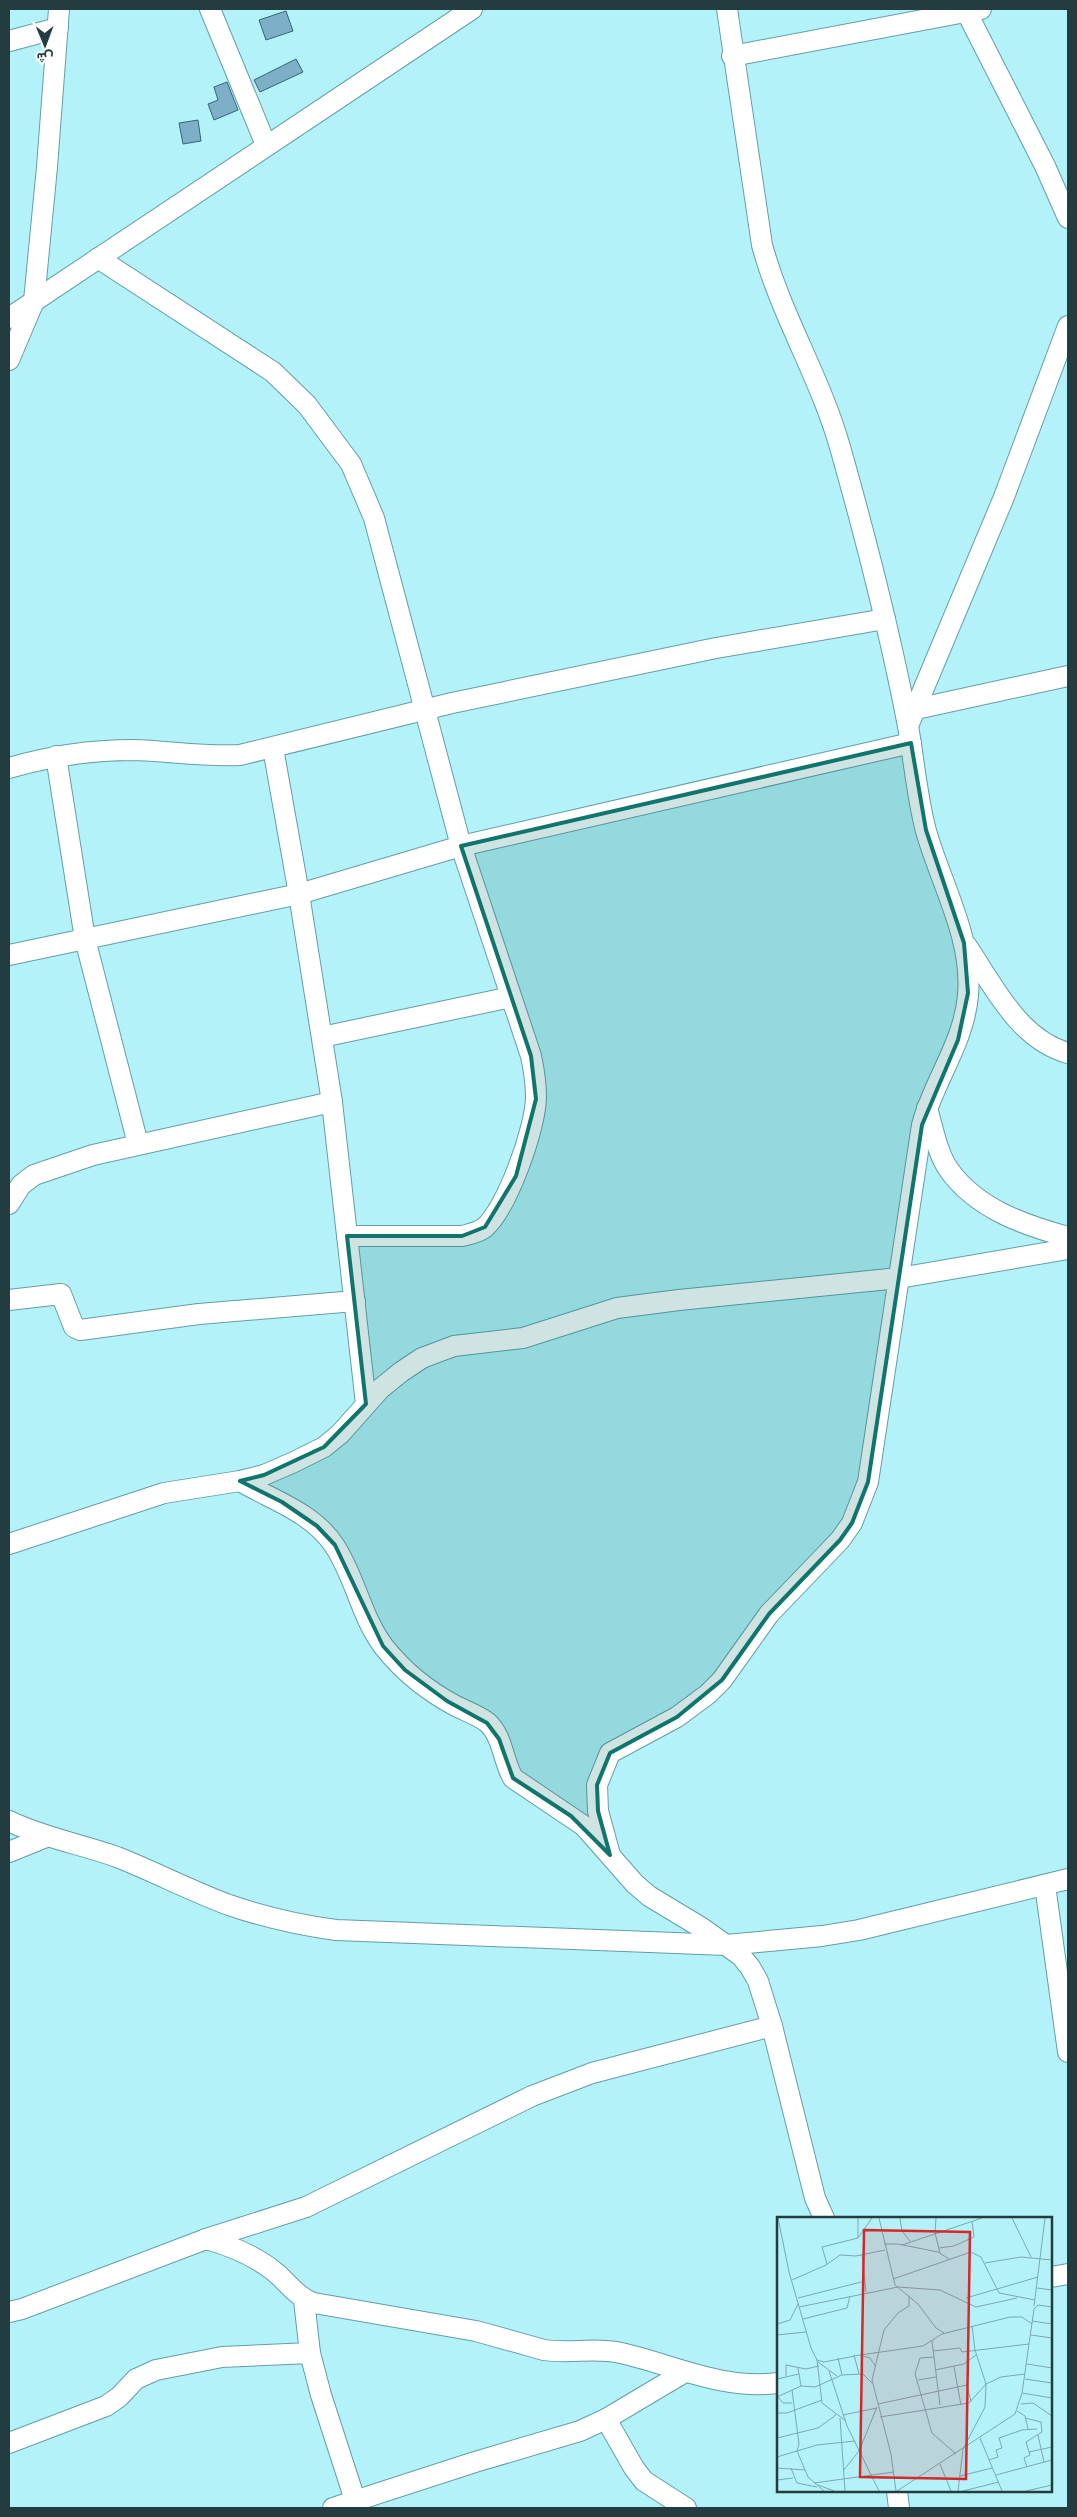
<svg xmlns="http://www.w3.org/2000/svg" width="1077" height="2517" font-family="'Roboto Condensed',Vazirmatn,sans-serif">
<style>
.building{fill:#7db0c6;stroke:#336579}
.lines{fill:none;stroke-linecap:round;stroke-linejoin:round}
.minor-casing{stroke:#639ea6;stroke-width:22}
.minor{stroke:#fff;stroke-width:20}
.marked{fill:#0f766e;fill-opacity:0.2;stroke:#0f766e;stroke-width:4;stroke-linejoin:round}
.inset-road{fill:none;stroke:#7aa9b0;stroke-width:1}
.view{fill:#d62828;fill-opacity:0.15;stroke:#d62828;stroke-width:2.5}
.inset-edge{fill:none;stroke:#233c40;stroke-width:2.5}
</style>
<rect width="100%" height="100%" fill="#b4f2fa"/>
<g class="building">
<path d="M286 11 293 31 266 40 259 20Z"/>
<path d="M296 59 303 72 260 92 254 80Z"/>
<path d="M227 82 238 110 214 120 208 104 218 100 214 87Z"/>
<path d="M198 120 201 141 183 144 179 123Z"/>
</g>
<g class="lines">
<g class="minor-casing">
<g id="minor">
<path d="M210 9 266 145"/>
<path d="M965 9 1045 166 1068 218"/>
<path d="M9 41 58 28"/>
<path d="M732 56 981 9"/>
<path d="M98 258 273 372 307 405 351 464 374 518 461 846 531 1056C534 1070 536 1083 536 1097 536 1127 507 1209 484 1228 477 1233 470 1234 462 1236H347"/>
<path d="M9 318 472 9"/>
<path d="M9 360 34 301 47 167 59 9"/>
<path d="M916 709 1068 676"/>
<path d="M908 726 1004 497 1068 326"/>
<path d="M273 748 299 894 332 1102 366 1404"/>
<path d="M56 756 85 939 138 1144"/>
<path d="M9 768C50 756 90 750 133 750 169 751 204 757 240 755L452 703 716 648 885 619"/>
<path d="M966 945C994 986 1018 1039 1068 1053"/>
<path d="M9 955 299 894 461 846 911 743"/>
<path d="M322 1037 511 997"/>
<path d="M927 1108C933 1128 937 1153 949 1170 977 1209 1024 1225 1068 1237"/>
<path d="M9 1204 21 1185 34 1175 93 1155 332 1102"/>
<path d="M9 1300 61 1294 74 1327 80 1330 199 1314 355 1301"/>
<path d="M240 1481C272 1500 312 1512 334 1545 355 1576 361 1617 384 1647 403 1671 428 1691 454 1705 465 1711 478 1715 488 1723 503 1737 503 1761 513 1778L584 1826 635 1884 649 1896 702 1928 741 1956 750 1967 758 1981 772 2026 815 2198 824 2218"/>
<path d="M9 1544 164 1493 240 1481 264 1475 294 1462 324 1447 340 1434 380 1389 401 1372 422 1358 454 1346 523 1338 617 1308 679 1300 899 1278 1068 1249"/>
<path d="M9 1821C44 1838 81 1844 117 1857 155 1872 191 1891 229 1905 264 1917 299 1925 336 1930L726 1945 822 1936 859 1930 1068 1879"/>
<path d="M9 1852 46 1837"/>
<path d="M610 1855 598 1811 597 1785 610 1753 677 1717 708 1694 722 1680 769 1614 840 1540 852 1523 868 1482 922 1125C934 1080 964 1043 968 995 973 938 941 884 926 831 917 797 914 760 908 726 890 632 866 539 840 447 820 377 781 315 762 245L727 9"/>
<path d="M1045 1885 1068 2052"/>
<path d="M206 2239C232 2246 254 2255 275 2272 288 2283 298 2298 314 2303L476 2331 544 2350C570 2354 595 2347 621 2353 674 2365 722 2390 778 2383"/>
<path d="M1051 2277 1068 2274"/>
<path d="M304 2300 310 2353 321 2395 355 2500 354 2508"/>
<path d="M9 2312 22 2309 206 2239 306 2207 532 2096 592 2073 772 2026"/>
<path d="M606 2419 634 2468 644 2481 686 2508"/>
<path d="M9 2443 106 2406 119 2397 136 2379 156 2370 222 2357 310 2353"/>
<path d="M897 2491 899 2508"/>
<path d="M333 2508 475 2462 580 2431 606 2419 685 2372"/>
</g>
</g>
<use href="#minor" class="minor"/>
</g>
<path class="marked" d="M911 743 926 830 964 943 968 993 958 1040 922 1125 868 1482 852 1523 840 1540 769 1614 722 1680 677 1717 610 1753 597 1785 598 1811 610 1855 571 1816 513 1778 499 1739 487 1723 447 1701 405 1670 383 1646 335 1545 317 1526 282 1502 240 1481 264 1475 324 1447 366 1404 347 1236H462L485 1227 516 1176 536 1099 531 1056 461 846Z"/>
<g transform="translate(777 2217)">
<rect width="275" height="275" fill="#b4f2fa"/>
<path class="inset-road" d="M1 1 12 55 34 131 40 143 45 186 69 204M81 1V21M102 1 118 68 141 87 159 111 167 116M123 1 125 14 133 24M159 1 158 16 163 36M235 1 254 40M107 27H121L161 35 172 42M125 28 205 1M162 31 177 29 197 20 195 4M85 37 89 75M208 46 244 40 275 43M50 47 45 30 81 21 95 1M116 62 194 35 204 40 222 76 258 83M15 63 49 48 63 38 79 39 108 33M260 71 275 73M21 81 88 64M189 81 261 60M257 89 268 1M22 90 121 70 163 73 199 90 240 81M26 102 70 91 73 79M255 104 275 107M0 107 13 103 21 87M0 118 29 115M254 118 275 121M155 124 163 188M156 134 183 131 185 135 252 127M77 138 82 157M83 138 146 129 165 117 233 100H245L255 107M157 140 143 141 138 157 155 216 179 237M61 141 65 158M40 143 47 145 83 138 93 141 99 150M41 145 60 159M250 147 275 151M177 150 184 188M21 151 24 169M158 153 187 147 199 138M52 154 70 209 102 274M9 159V148L29 152 42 149M0 162 22 157M248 162 275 166M141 163 159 160M15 173 22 227 20 234M245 176 275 181M0 180 24 169 38 170 65 158 86 157 95 166M1 180 6 186H15M101 187 190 168 194 185M244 187 256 186 275 199M240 194 248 199 251 212M0 196H10L45 183M66 198 100 191M103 200 192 186 209 167 224 160 248 157M63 201 68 274M248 201 264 205 265 215 249 225 252 235M261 218 267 245M0 221 41 211 59 198M203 221 225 274M20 234 31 260 47 274M0 240 40 228 78 224M212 243 221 240 219 233 225 231 222 221 245 213 260 212M163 247 174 274M250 250 247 241 253 238 252 235 275 230M0 251 28 253M14 251 20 266 40 270M66 254 82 234 100 190M219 258 275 243M183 259 215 251M0 263 16 261M37 266 117 255M41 268 57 274M119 274 114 237 95 163 107 113 121 96 132 89V79M120 274 238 197 245 176 257 92 261 88 275 90M181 274 186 232 208 190 209 167 198 133 195 109M186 274 222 265M249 274 275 268"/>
<path class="view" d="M87 13 193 15 189 262 83 260Z"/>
<rect width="275" height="275" class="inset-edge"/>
</g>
<rect width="1077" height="2517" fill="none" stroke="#233c40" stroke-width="20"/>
<g transform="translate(45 45) rotate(179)" stroke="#ffffff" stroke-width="4" paint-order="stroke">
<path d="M0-4L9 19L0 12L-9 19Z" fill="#233c40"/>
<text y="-8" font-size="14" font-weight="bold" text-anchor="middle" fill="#233c40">ش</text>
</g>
</svg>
